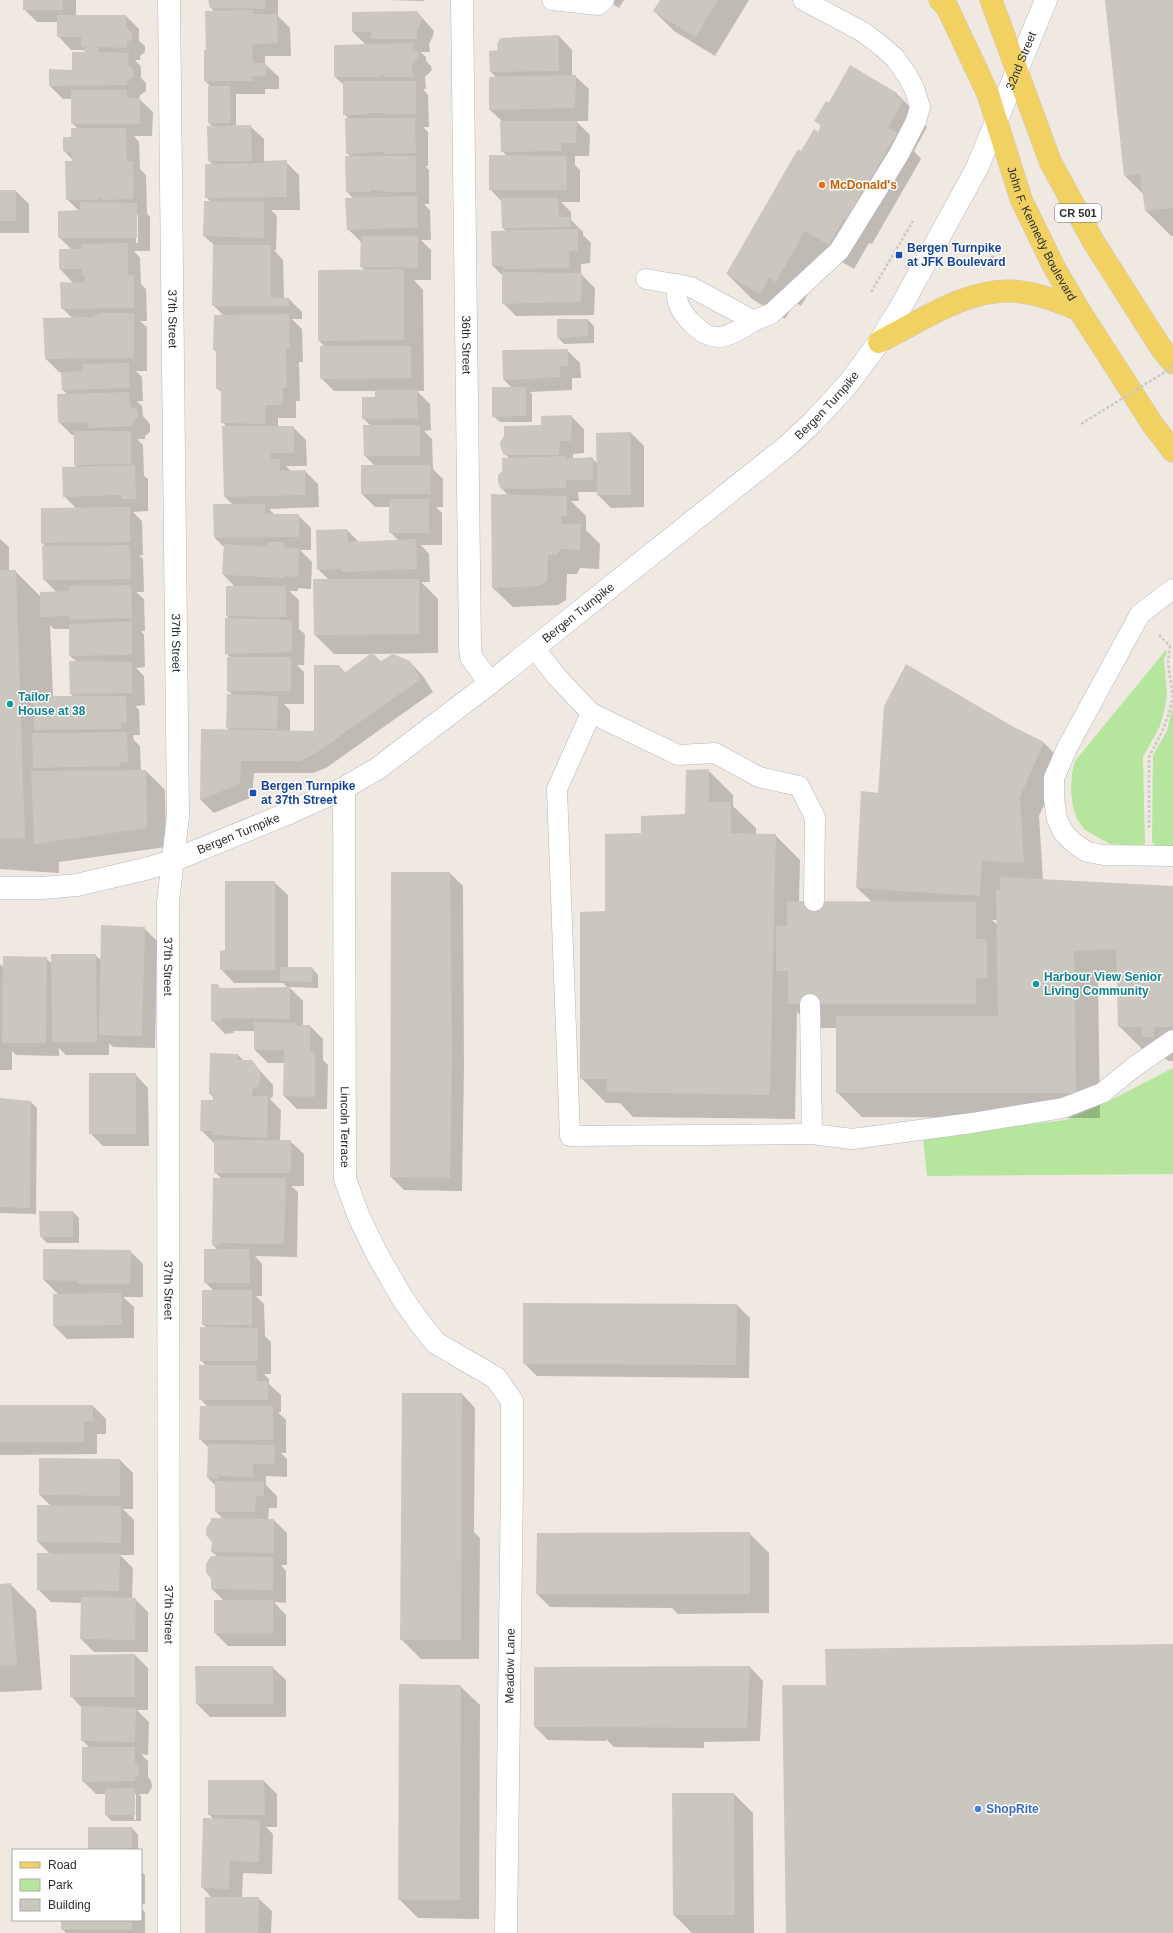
<svg xmlns="http://www.w3.org/2000/svg" width="1173" height="1933" font-family="Helvetica,sans-serif">
<style>
.green{fill:#b6e59e}
.shadow{fill:#0003;fill-rule:evenodd}
.building{fill:#cbc7bf}
.lines{fill:none;stroke-linecap:round;stroke-linejoin:round}
.service-casing{stroke:#b4b7c1;stroke-width:21}
.minor-casing{stroke:#b4b7c1;stroke-width:23}
.secondary-casing{stroke:#b4b7c1;stroke-width:23}
.primary-casing{stroke:#c9c9c9;stroke-width:23}
.path{stroke:#c9c9c9;stroke-width:2.5;stroke-dasharray:3 2;stroke-linecap:butt}
.service{stroke:#fff;stroke-width:20}
.minor{stroke:#fff;stroke-width:22}
.secondary{stroke:#fff;stroke-width:22}
.primary{stroke:#f2d163;stroke-width:22}
.path-bridge{stroke:#c9c9c9;stroke-width:2.5;stroke-dasharray:3 2;stroke-linecap:butt}
.food-dot{fill:#e8710a;stroke:#fff;stroke-width:1.5}
.transit-dot{fill:#1a4fb4;stroke:#fff;stroke-width:1.5}
.culture-dot{fill:#0f9aa8;stroke:#fff;stroke-width:1.5}
.shop-dot{fill:#3f7fe0;stroke:#fff;stroke-width:1.5}
.labels{text-anchor:middle;stroke-width:3;stroke-linejoin:round;paint-order:stroke}
.shield{fill:#fff;stroke:#6d6d6d;stroke-width:1}
.shield-label{font-size:11px;font-weight:bold;fill:#2e2e2e}
.street-label{font-size:12px;fill:#2e2e2e;stroke:#fff}
.food-label{font-size:12px;font-weight:bold;fill:#c56008;stroke:#fff;text-anchor:start}
.transit-label{font-size:12px;font-weight:bold;fill:#164399;stroke:#fff;text-anchor:start}
.culture-label{font-size:12px;font-weight:bold;fill:#0d838f;stroke:#fff;text-anchor:start}
.shop-label{font-size:12px;font-weight:bold;fill:#366cbe;stroke:#fff;text-anchor:start}
</style>
<rect width="100%" height="100%" fill="#efe9e1"/>
<g class="green">
<path d="M1166 650 1167 652 1164 660 1167 695 1165 707 1160 726 1143 757 1145 844 1141 846 1110 844 1085 830 1077 819 1073 807 1071 790 1072 773 1075 761Z"/>
<path d="M1173 704V847L1157 848 1152 842 1153 755 1167 731Z"/>
<path d="M1173 1068V1174L927 1176 923 1137 1066 1120 1111 1100Z"/>
</g>
<g class="shadow">
<path d="M24 0H76V16H126L139 29V41L145 46V52L140 56V60H135L141 67V78L146 83V91L140 95 139 99 153 112 152 136H134L139 142 140 169 146 175 147 213 150 217V251H134L140 258 141 284 146 289 147 321H140L147 327V371H136L142 377 143 401H137L142 406 143 416 150 424V432L145 436V439H137L143 445 144 476 148 479V511L133 512 142 521 143 555H139L143 559 144 592H136L144 599 145 631H141L144 635 145 667 136 668 144 676 145 705 135 706 139 710 140 735H133L134 740 140 746 141 771H146L165 790 166 847 59 862V873L0 869V539L9 547V571H15L41 597 57 593 44 579 46 547 42 543 76 508 64 496 78 468 75 465V435H72L59 422 68 395 63 390 62 372H59L46 359 73 319 62 308 74 284 60 269V250H72L59 237 79 211 67 199 73 160 64 151 78 129 72 123V99H63L50 86 73 71 86 53 84 50H71L58 36V22H37L24 9ZM136 215H138V243H136ZM50 625 54 629H70V656L77 662 71 694 74 697H53Z"/>
<path d="M209 0H278V16L290 28 291 56H265V64L279 77V89H265V94H236V126H250L264 139V162H286L299 175 300 210H271L277 216 276 250H274L283 260 284 299H289L302 312V319H292L302 329 303 362H299L300 401H296V418H278V427H293L306 440 307 466H286L292 472 305 471 318 484 319 507 269 509 275 515H298L311 528V550H300L312 562 311 589 298 588V591H289L299 600V629L305 634 304 665H297L304 672V704H284L290 710V732H315L339 666 346 673 372 654H334L315 635 329 580 318 569 347 530 359 542 399 541 390 532V507H375L362 494 375 466 365 456 371 426 363 418 376 398V391H334L321 378 325 347 319 341 365 270 361 267V242L348 229 354 199 347 192 351 157 347 153 349 119 344 114V85L335 77 366 45 353 32 417 12 434 31 433 36 429 44 430 52H420L426 57V61L431 66 432 70 425 77 426 89H423L428 95 429 127H423L428 132V166H425L429 170V204H424L430 210 431 240H421L431 250V280H414L423 290 424 391H417L430 404 431 430 424 431 432 439 433 469 443 479V507H436L442 513V545H421L429 554 430 582H421L438 599V653L373 654 381 662H410L423 676 433 692 326 768 313 773H254L252 797 214 813 201 800 202 730 230 731 227 727 233 695 228 691 231 658 226 653 230 620 227 616V587H235L223 574 224 547 214 537 233 505 225 497 227 427 222 422V393L217 388V353L214 349 224 316 213 305 214 245 204 236 211 202 206 197 213 165 209 161 213 127 209 123 211 87 205 81 207 51 215 12 211 8Z"/>
<path d="M386 0H424V1Z"/>
<path d="M607 0H624L619 8Z"/>
<path d="M661 0H749L715 56 674 31 654 11Z"/>
<path d="M1106 0H1173V236H1171L1146 211 1144 195 1125 176Z"/>
<path d="M559 36 572 50V76H575L589 89 588 121H576L590 135 589 156H575V165L580 170V202H561L571 212V220L583 232V235L591 243 590 263 581 264V274L595 288 594 315 516 316 503 303V276L493 266 492 232H507L503 228 502 202 490 189 507 156 502 151 503 122 490 110 497 78 491 72Z"/>
<path d="M896 93 921 118 920 120 927 127 914 151 921 159 872 244 869 243 854 269 830 255 801 306 795 302 785 319 752 299 727 274 801 153 818 134 822 127 816 121Z"/>
<path d="M0 191H16L29 204V233H0Z"/>
<path d="M558 320H588L594 326V343L564 344 558 338Z"/>
<path d="M567 350 580 363 581 378H572V390L530 392 532 394V422H500L493 416 512 388 504 380Z"/>
<path d="M571 416 584 429V453L573 454V458H592L597 463 631 433 644 446V507L611 508 598 495V492H578L579 501H571L586 516V530L600 544 599 569 580 568 577 574H567L566 600 558 605 513 607 493 588 509 496 502 489 503 472 510 459 505 454 542 426Z"/>
<path d="M1012 727 1044 743 1063 762 1039 816 1043 880 1173 887V1061H1168L1158 1051H1144L1119 1026 1117 975 1098 976 1100 1118 862 1117 837 1092V1028H814L797 1012 795 1119 633 1117 620 1103H606L581 1078 606 912 642 834 686 815 708 770 733 795V806L756 828V835H775L800 860 799 902H872L857 888 879 794ZM992 920H998V925Z"/>
<path d="M392 873H450L463 886 464 1067 462 1191 404 1190 391 1177Z"/>
<path d="M274 882 288 895V968H312L318 975V988L289 987 303 1001V1026H310L323 1039V1060L328 1065 327 1109H297L284 1096 285 1063H268L255 1050V1031H233L234 1033 225 1034 212 1020 217 985 221 989 288 988 283 983H234L221 969 226 951Z"/>
<path d="M144 928 157 941 155 1048 113 1047 109 1043V1055H66L59 1048V1056L16 1055 12 1051V1070H0V964L3 967 46 958 52 964 95 955 102 961Z"/>
<path d="M211 1054 238 1055 244 1061H251L264 1075 273 1085V1096L270 1099 281 1110 280 1141H290L304 1154V1186H291L298 1192 297 1257 255 1256 262 1264V1296H256L264 1304 265 1336 271 1342V1374H264L269 1379V1384L281 1395V1412H278L286 1420V1453H281L287 1459V1477L266 1476V1485L277 1496V1508H269L268 1520H274L287 1533V1565H281L286 1571V1603L274 1602 286 1615V1646H228L215 1633 224 1601 212 1589 218 1557 212 1552 224 1520 216 1512V1486L208 1478 209 1448 200 1439 208 1407 200 1399 206 1366 201 1360 207 1328 203 1324 214 1291 205 1282 218 1250 213 1245 222 1179 215 1172 214 1143 201 1130 214 1101V1098L210 1094Z"/>
<path d="M135 1074 148 1088 149 1146H103L90 1133Z"/>
<path d="M0 1099 31 1102 37 1108 36 1214 0 1213Z"/>
<path d="M73 1212 79 1218V1243H47L41 1237Z"/>
<path d="M130 1251 143 1264V1297H123L134 1307V1338L67 1339 54 1326 59 1295 44 1280Z"/>
<path d="M737 1305 750 1318 749 1378 537 1376 524 1363Z"/>
<path d="M462 1394 475 1408 474 1532 480 1538 479 1659H421L401 1639Z"/>
<path d="M0 1406H93L106 1419V1434H97V1454L0 1455Z"/>
<path d="M40 1459 120 1460 133 1473V1509H123L134 1520V1555H120L133 1568 132 1599H135L148 1612V1652H94L81 1639 82 1603 51 1602 38 1589 50 1554 38 1542 51 1506 40 1495Z"/>
<path d="M749 1533 769 1553V1613L678 1614 672 1608 550 1607 537 1594Z"/>
<path d="M0 1585H11L36 1610 42 1690 0 1692Z"/>
<path d="M135 1655 148 1668V1710H137L149 1722 148 1755 141 1754 148 1761V1777L151 1781 152 1787 148 1794H139L141 1796V1821H112L106 1815V1794H96L83 1781 90 1748 82 1740V1708L71 1696ZM134 1794H136V1820H134Z"/>
<path d="M272 1667 286 1680V1717H210L197 1704Z"/>
<path d="M750 1667 763 1681 760 1741 704 1742V1748L614 1747 606 1739V1741L548 1740 535 1727 686 1669Z"/>
<path d="M460 1686 480 1705 479 1919 418 1918 399 1899Z"/>
<path d="M264 1781 277 1794V1827H266L273 1834 272 1874 243 1873 242 1898H258L272 1911 271 1933H206L212 1898 202 1887 214 1820 209 1814Z"/>
<path d="M734 1794 753 1813 754 1933H692L674 1915Z"/>
<path d="M132 1828 138 1835V1850H89Z"/>
<path d="M141 1871 145 1875V1904H141Z"/>
<path d="M141 1908 145 1912V1933H66L62 1929V1920H141Z"/>
</g>
<g class="building">
<rect x="23" y="0" width="40" height="10"/>
<path d="M208 0H265V9L210 8Z"/>
<path d="M660 0H718L696 37 653 11Z"/>
<path d="M1105 0H1173V208L1145 211 1140 174 1124 176Z"/>
<path d="M253 10V14H277L278 43 252 44 253 63H266V76H252L253 81H204V50H206L205 11Z"/>
<path d="M417 11 421 17V23L417 30V39H371V32H352V12Z"/>
<path d="M57 15H126V27L132 32V39L127 43V48L98 47 99 52 129 53 128 65 133 69 134 77 127 82V85L49 86V69L72 70V52H85V47H81V37H57Z"/>
<path d="M559 35V71L490 72 489 51 498 50 497 44 500 38Z"/>
<path d="M413 43V48L419 52V56L412 64 413 77H384V75H380V77H334V45Z"/>
<path d="M850 65 897 93 895 96 903 101 888 128 897 133 846 220 844 218 829 245 805 231 776 282 769 278 760 294 726 274 798 149 801 151 814 129 818 132 821 125 814 121 826 101 829 102Z"/>
<path d="M576 75 575 108 489 110V77Z"/>
<path d="M343 81H416V114L385 115V113H367V115H343Z"/>
<path d="M208 86H230L231 123H208Z"/>
<path d="M71 90H127V98H140V124H71Z"/>
<path d="M345 118H415L416 153 384 154V152H370V153L346 154Z"/>
<path d="M500 121H577L576 143H562V151L501 152Z"/>
<path d="M251 125 252 161H208L207 126Z"/>
<path d="M71 128H126L127 161H133L134 199 103 200 100 197 98 200H66L65 161H72L71 152 63 151V137H71Z"/>
<path d="M489 155 567 156V190H489Z"/>
<path d="M345 156H416V192H383V190H370V192H346Z"/>
<path d="M287 160V197L205 198V164L264 163V161Z"/>
<rect x="0" y="190" width="16" height="31"/>
<path d="M417 196 418 227 347 230 345 198Z"/>
<path d="M501 198H558L559 217H570V227L502 228Z"/>
<path d="M204 201 264 202V238L203 236Z"/>
<path d="M80 202 137 203V238H58V211L80 210Z"/>
<path d="M578 229V250L569 252V268L503 269V266H492L491 231Z"/>
<path d="M361 236H418V268L360 267Z"/>
<path d="M128 243V275H134V308L61 309 60 282 84 283 85 276H81L82 269H59V249H81V244Z"/>
<path d="M213 245H271V297L289 298V306H212Z"/>
<path d="M404 269V340L318 341V270Z"/>
<path d="M502 272 582 273 581 302 502 304Z"/>
<path d="M99 313H134V358L45 359 43 318 93 317Z"/>
<path d="M289 314 290 349H286L287 388H283V405H265V424L221 423V388L216 389V350H213L214 315Z"/>
<path d="M557 319H588V336L557 338Z"/>
<path d="M320 346H411V378L320 379Z"/>
<path d="M568 349V366H560V377L503 380 502 350Z"/>
<path d="M129 363 130 388 62 390 61 372 83 371V364Z"/>
<path d="M492 387H526V416L492 417Z"/>
<path d="M375 390H417L418 418 362 419V397H375Z"/>
<path d="M129 392 130 406 137 410 138 418 132 423V426L88 428V422L58 423 57 394Z"/>
<path d="M572 415 571 441H560L559 455H504L501 449 500 442 504 436V426L541 425V416Z"/>
<path d="M363 425H420V456H364Z"/>
<path d="M222 426H294V453H271V459H280V471L305 470 306 495 224 497Z"/>
<path d="M74 431H131V464L74 465Z"/>
<path d="M631 432V495H597L596 433Z"/>
<path d="M565 456V459L593 457V480H566V488L501 489 498 482V475L502 471V458Z"/>
<path d="M135 465 136 499H121L122 495 63 497 62 467Z"/>
<path d="M361 465H430L431 494H361Z"/>
<path d="M491 494 567 496V516H561L562 524H581L580 550 560 549 557 555H548L547 581 539 586 492 588Z"/>
<rect x="389" y="499" width="40" height="34"/>
<path d="M213 504H265V514H299V537L214 538Z"/>
<path d="M130 507V542L41 543V508Z"/>
<path d="M347 529 348 542 416 539 417 569 341 572V569L317 570 316 530Z"/>
<path d="M268 542H284L283 547 299 548 298 577 285 576V578L222 575 224 544 267 547Z"/>
<path d="M130 545 131 579 43 580 42 546Z"/>
<path d="M0 570H16L25 839 0 838Z"/>
<path d="M313 579H419V634L314 635Z"/>
<path d="M131 585 132 618 69 620V616L40 617V592L69 591V586Z"/>
<path d="M226 586H286V617L226 616Z"/>
<path d="M225 618 292 620V652L225 654Z"/>
<path d="M132 621V655L69 656V624Z"/>
<path d="M373 652 379 662 393 654 410 661 421 679 313 755 300 761H241L240 784 200 800 201 729 314 731V665H339L344 673Z"/>
<rect x="227" y="657" width="64" height="34"/>
<path d="M69 661 132 662V693L70 694Z"/>
<path d="M906 664 1012 726 1044 742 1020 797 1024 863 982 861 980 896 856 888 861 791 878 793 884 706Z"/>
<path d="M227 694 278 696 277 729 226 728Z"/>
<path d="M33 696H126L127 723H121V729L34 730Z"/>
<path d="M127 732 128 762H120V766L33 768 32 733Z"/>
<path d="M709 769V802H731V833L776 834 770 1095 607 1092V1079H580V912L605 911V834L641 833V816L685 814 686 770Z"/>
<path d="M146 770 147 828 34 844 31 771Z"/>
<path d="M391 872H450L452 1054 450 1178 390 1177Z"/>
<path d="M1000 877 1173 886V1027H1154L1153 1037H1142V1027H1118L1116 949 1074 951 1076 1093H836V1016H998L996 890 1000 889Z"/>
<path d="M225 881H275V970H220V951L225 950Z"/>
<path d="M787 901 976 902V939H987V978H976V1004H788V971H776V926H787Z"/>
<path d="M101 925 145 927 142 1036 99 1035Z"/>
<path d="M51 954H96L97 1042H52Z"/>
<path d="M3 956 47 957 46 1043H2Z"/>
<path d="M280 967H312V982L280 981Z"/>
<path d="M211 984H218L219 988 290 987V1019L221 1018V1021H211Z"/>
<path d="M254 1022 296 1023V1025H310V1051H315V1097L283 1096 284 1050H254Z"/>
<path d="M210 1053 238 1054V1060H252L260 1071V1083L252 1091V1096H268L267 1138 212 1135V1131H200L201 1100H213V1094H209Z"/>
<rect x="89" y="1073" width="47" height="61"/>
<path d="M0 1098 31 1101 30 1208 0 1207Z"/>
<rect x="214" y="1140" width="77" height="33"/>
<path d="M213 1178H286L284 1244 221 1243V1245H212Z"/>
<path d="M39 1211H73V1237H40Z"/>
<path d="M43 1249 131 1250 130 1284H77V1281L43 1280Z"/>
<rect x="204" y="1249" width="46" height="34"/>
<rect x="202" y="1290" width="50" height="35"/>
<path d="M121 1293 122 1325 53 1326V1294Z"/>
<path d="M523 1303 737 1304 736 1365 523 1364Z"/>
<path d="M200 1327 258 1328V1361H200Z"/>
<path d="M199 1365H256L257 1381H268V1400H199Z"/>
<path d="M402 1393H462L461 1640H400Z"/>
<path d="M0 1405H93V1421H84V1442H0Z"/>
<path d="M200 1406H273V1440H199Z"/>
<path d="M208 1444 275 1445 274 1464H253V1477L219 1476V1479L207 1478Z"/>
<path d="M39 1458 120 1459V1496L39 1495Z"/>
<path d="M215 1481 264 1482V1496H256L255 1512H215Z"/>
<path d="M37 1505 121 1506V1543L37 1542Z"/>
<path d="M211 1518 274 1519V1553L211 1552 212 1542 206 1535V1528L211 1521Z"/>
<path d="M750 1532V1594H536L537 1533Z"/>
<path d="M37 1553 120 1554 119 1591 37 1590Z"/>
<path d="M211 1556 273 1557V1590L211 1589V1579L206 1572V1564Z"/>
<path d="M11 1583 17 1665 0 1666V1584Z"/>
<path d="M81 1597 136 1598 135 1640 80 1639Z"/>
<path d="M214 1600H273V1634L214 1633Z"/>
<path d="M1173 1644V1933H786L782 1685H826L825 1649Z"/>
<path d="M135 1654V1697H70V1655Z"/>
<path d="M195 1666H273V1704H196Z"/>
<path d="M750 1666 747 1728 534 1727V1667Z"/>
<path d="M399 1684 461 1685 460 1900H398Z"/>
<path d="M81 1706 136 1708 135 1742 81 1741Z"/>
<path d="M82 1747H135V1763L139 1766V1774L135 1778V1781L82 1782Z"/>
<path d="M208 1780H264L265 1815H208Z"/>
<path d="M135 1788V1815H105V1789Z"/>
<path d="M672 1793H734L735 1915H673Z"/>
<path d="M203 1818 260 1820 259 1862 230 1861 229 1889 201 1888Z"/>
<rect x="88" y="1827" width="44" height="23"/>
<path d="M205 1897H259L258 1933H205Z"/>
<path d="M61 1920H132V1930L61 1929Z"/>
</g>
<g class="lines">
<g class="service-casing">
<g id="service">
<path d="M552 0 598 5 604 0"/>
<path d="M646 279 691 287 754 321 772 313 839 251 899 154 916 121 920 107 914 88 907 75 895 58 879 44 863 32 803 0"/>
<path d="M676 284C677 290 676 297 678 302 682 316 702 337 717 337 730 337 744 327 754 321"/>
<path d="M1173 589 1140 614 1067 748 1054 778V799L1057 819 1063 832 1074 843 1087 852 1104 855 1173 856"/>
<path d="M534 648 557 677 591 713 678 755 715 753 759 777 799 786 815 817 814 901"/>
<path d="M591 713 557 789 570 1136 812 1134 852 1139 972 1123 1063 1108 1102 1093 1134 1067 1173 1040"/>
<path d="M810 1004 812 1134"/>
</g>
</g>
<g class="minor-casing">
<g id="minor">
<path id="s1" d="M169 0 178 816 168 902 169 1933"/>
<path id="s2" d="M462 0 470 647 471 657 490 683"/>
<path id="s3" d="M344 788 345 1179 359 1217 377 1254 401 1296 419 1322 436 1343 496 1378 512 1401V1483L506 1932"/>
</g>
</g>
<g class="secondary-casing">
<g id="secondary">
<path id="s4" d="M0 888H43L77 885 149 868 172 861 289 813 344 788 377 769 490 683 786 447 813 422 848 384 879 342 903 303 977 168 1046 0"/>
</g>
</g>
<g class="primary-casing">
<g id="primary">
<path id="s5" d="M940 0 947 7 988 94 1021 199 1054 267 1079 310 1153 425 1173 451"/>
<path d="M991 0 1050 161 1093 241 1161 348 1173 363"/>
<path d="M879 342C919 322 966 289 1011 291 1035 292 1057 301 1079 310"/>
</g>
</g>
<g class="path">
<path d="M984 243 997 264"/>
<path d="M871 292 913 221"/>
<path d="M1149 828V757L1163 730 1169 713 1173 697 1168 663 1170 646 1159 635"/>
</g>
<use href="#service" class="service"/>
<use href="#minor" class="minor"/>
<use href="#secondary" class="secondary"/>
<use href="#primary" class="primary"/>
<path class="path-bridge" d="M1081 424 1173 367"/>
</g>
<circle class="food-dot" cx="822" cy="185" r="4"/>
<g class="transit-dot">
<rect x="895" y="251" width="8" height="8" rx="2"/>
<rect x="249" y="789" width="8" height="8" rx="2"/>
</g>
<g class="culture-dot">
<circle cx="10" cy="704" r="4"/>
<circle cx="1036" cy="984" r="4"/>
</g>
<circle class="shop-dot" cx="978" cy="1809" r="4"/>
<g class="labels">
<rect class="shield" x="1055" y="204" width="46" height="18" rx="3"/>
<g class="shield-label">
<text x="1078" y="217">CR 501</text>
</g>
<g class="street-label">
<text dy="4" stroke="none"><textPath href="#s4" startOffset="1377">32nd Street</textPath></text>
<text dy="4" stroke="none"><textPath href="#s5" startOffset="256">John F. Kennedy Boulevard</textPath></text>
<text dy="4" stroke="none"><textPath href="#s1" startOffset="319">37th Street</textPath></text>
<text dy="4" stroke="none"><textPath href="#s2" startOffset="345">36th Street</textPath></text>
<text dy="4" stroke="none"><textPath href="#s4" startOffset="979">Bergen Turnpike</textPath></text>
<text dy="4" stroke="none"><textPath href="#s4" startOffset="655">Bergen Turnpike</textPath></text>
<text dy="4" stroke="none"><textPath href="#s1" startOffset="643">37th Street</textPath></text>
<text dy="4" stroke="none"><textPath href="#s4" startOffset="247">Bergen Turnpike</textPath></text>
<text dy="4" stroke="none"><textPath href="#s1" startOffset="967">37th Street</textPath></text>
<text dy="4" stroke="none"><textPath href="#s3" startOffset="339">Lincoln Terrace</textPath></text>
<text dy="4" stroke="none"><textPath href="#s1" startOffset="1291">37th Street</textPath></text>
<text dy="4" stroke="none"><textPath href="#s1" startOffset="1615">37th Street</textPath></text>
<text transform="translate(510 1666) rotate(-89)" y="4">Meadow Lane</text>
</g>
<g class="food-label">
<text x="830" y="189">McDonald's</text>
</g>
<g class="transit-label">
<text x="907" y="252">Bergen Turnpike<tspan x="907" dy="14">at JFK Boulevard</tspan></text>
<text x="261" y="790">Bergen Turnpike<tspan x="261" dy="14">at 37th Street</tspan></text>
</g>
<g class="culture-label">
<text x="18" y="701">Tailor<tspan x="18" dy="14">House at 38</tspan></text>
<text x="1044" y="981">Harbour View Senior<tspan x="1044" dy="14">Living Community</tspan></text>
</g>
<g class="shop-label">
<text x="986" y="1813">ShopRite</text>
</g>
</g>
<rect x="12" y="1849" width="130" height="72" fill="#ffffff" stroke="#ababab"/>
<rect x="20" y="1862" width="20" height="6" fill="#f2d163" stroke="#ababab"/>
<text x="48" y="1869" font-size="12" fill="#2e2e2e">Road</text>
<rect x="20" y="1879" width="20" height="12" fill="#b6e59e" stroke="#ababab"/>
<text x="48" y="1889" font-size="12" fill="#2e2e2e">Park</text>
<rect x="20" y="1899" width="20" height="12" fill="#cbc7bf" stroke="#ababab"/>
<text x="48" y="1909" font-size="12" fill="#2e2e2e">Building</text>
</svg>
